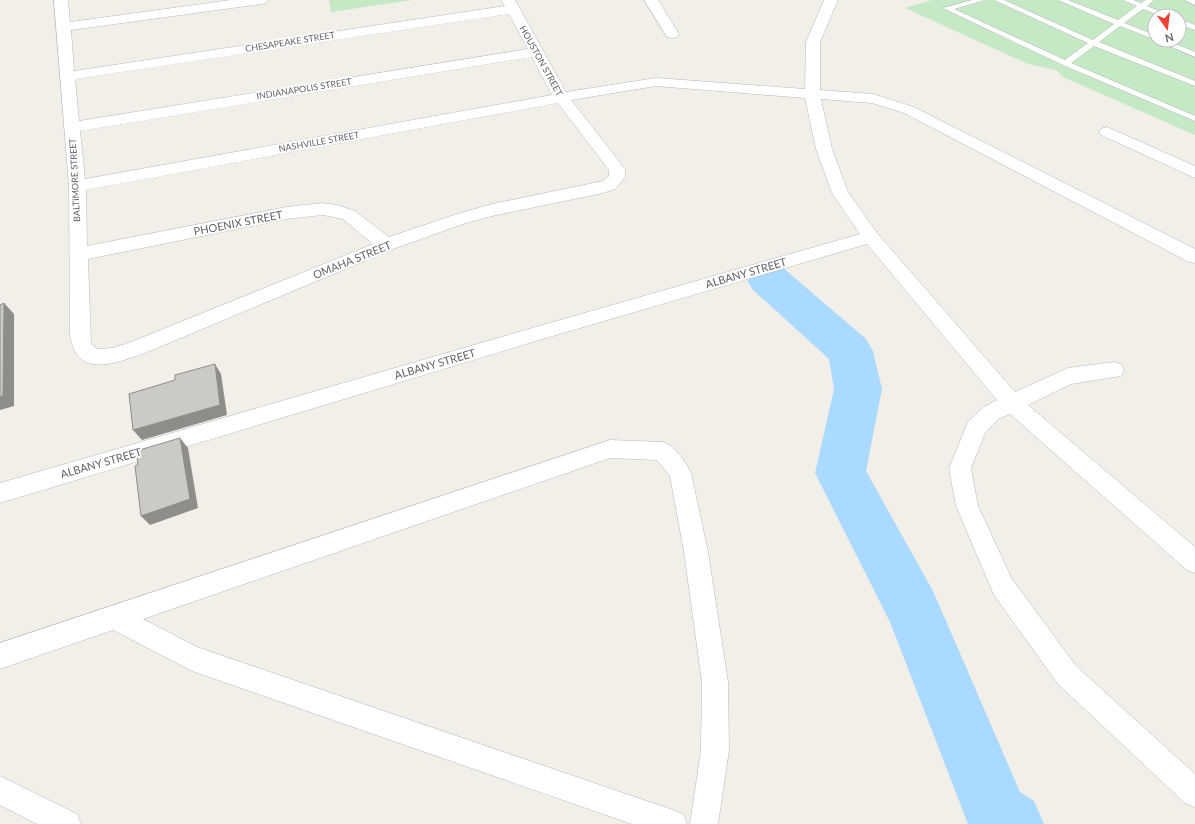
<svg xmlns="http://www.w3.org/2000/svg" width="1195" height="824" font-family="Lato,sans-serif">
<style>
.green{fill:#c5e8c5;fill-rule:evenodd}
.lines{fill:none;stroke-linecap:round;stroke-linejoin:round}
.river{fill:#aadaff;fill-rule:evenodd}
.service-casing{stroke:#b5b8bc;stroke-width:1}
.minor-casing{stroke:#b5b8bc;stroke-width:1}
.service{fill:#fff;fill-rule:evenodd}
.minor{fill:#fff;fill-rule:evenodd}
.shaded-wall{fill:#8f8d8a}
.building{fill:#cccac5;stroke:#8f8d8a}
.labels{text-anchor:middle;stroke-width:3.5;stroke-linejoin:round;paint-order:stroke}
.far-street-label{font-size:9px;fill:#5f6368;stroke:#fff}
.street-label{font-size:11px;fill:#5f6368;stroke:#fff}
</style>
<rect width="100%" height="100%" fill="#f1efe8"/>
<g class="green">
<path d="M329 0H412L331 12Z"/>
<path d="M932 0H1195V135L1063 77 1056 70 1028 64 905 8ZM1155 16H1179V40H1155Z"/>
</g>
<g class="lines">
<path class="river" d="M767 263 782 267 866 339 873 351 882 389 866 471 933 591 1020 792 1034 801 1044 824H968L890 622 815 473 834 389 829 359 752 289 746 278 752 267Z"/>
<g class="service-casing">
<g id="service">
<path d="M972 0H985L954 9 1065 60 1088 43 994 0H1004L1093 40 1114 24 1058 0H1068L1118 20 1137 6 1123 0H1133L1141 3 1146 0H1154L1147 6 1171 16H1161L1143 9 1124 23 1155 35 1156 40 1120 26 1099 42 1195 81V86L1094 46 1071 63 1195 116V121L1063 65 943 8Z"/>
<path d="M1184 0H1195V5Z"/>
<path d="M1179 19 1195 25V30L1179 24Z"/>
<path d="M1156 40H1166L1195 52V57Z"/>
</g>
</g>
<g class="minor-casing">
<g id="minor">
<path d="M54 0H68L70 22 231 0H268L266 3 261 4 71 30 74 71 505 6 501 0H515L566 92 656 78 805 89 806 42 824 0H838L820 42V90L873 94 914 107 1195 249V263L1189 262 904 113 872 103 821 99 832 149 848 192 877 233 1015 392 1068 368 1114 362 1121 364 1124 370 1121 376 1071 384 1028 405 1195 547V573L1187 570 1010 414 998 419 985 433 971 468 978 506 1012 579 1076 666 1195 774V807L1185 803 1058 684 994 595 956 506 949 468 968 422 984 407 997 400 867 244 546 338 0 503V483L546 324 860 234 832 193 816 149 805 98 656 86 571 100 625 169V177L615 189 603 193 492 216 466 223 393 249 145 353C115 363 77 380 70 335L69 186ZM509 14 528 49 79 121 75 79ZM532 57 552 95 85 179 80 131ZM558 103 609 170V176L603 181 492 204 454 215 389 237 355 211 337 205 323 203 286 207 87 246 86 190ZM323 215 343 219 373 244 131 342 113 348 97 349 91 344 88 259 286 219Z"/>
<path d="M644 0H658L679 34 677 37 672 38 667 37Z"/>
<path d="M1107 127 1195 166V178L1101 135 1099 132 1101 129Z"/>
<path d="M610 440 663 442C675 446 685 461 691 473L708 552 728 682 729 750 718 824H690L701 750 702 682 684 552 670 476 657 460 610 458 143 619 197 647 673 810 683 814 687 824H632L192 671 113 630 0 669V643Z"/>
<path d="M0 776 77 814 81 824H37L0 805Z"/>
</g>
</g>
<use href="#service" class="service"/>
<use href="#minor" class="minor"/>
</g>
<g class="shaded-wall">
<path d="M4 303 14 314V406L0 410V397Z"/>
<path d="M215 364 221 374 227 415 142 440 133 430Z"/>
<path d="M180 438 188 448 198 508 150 525 141 516Z"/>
</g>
<g class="building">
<path d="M4 303 3 396 0 397V305Z"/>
<path d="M215 364 220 405 133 430 129 394 175 380V375Z"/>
<path d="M180 438 190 499 141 516 135 466 138 465 136 451Z"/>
</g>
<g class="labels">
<g class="far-street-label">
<text transform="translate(290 42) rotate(-9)" y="3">CHESAPEAKE STREET</text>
<text transform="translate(541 61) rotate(61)" y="3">HOUSTON STREET</text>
<text transform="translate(304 89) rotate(-9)" y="3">INDIANAPOLIS STREET</text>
<text transform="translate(319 142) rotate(-10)" y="3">NASHVILLE STREET</text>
<text transform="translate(75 180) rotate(-93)" y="3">BALTIMORE STREET</text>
</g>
<g class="street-label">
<text transform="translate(238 223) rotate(-11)" y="4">PHOENIX STREET</text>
<text transform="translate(352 260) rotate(-22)" y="4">OMAHA STREET</text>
<text transform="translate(746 273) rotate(-16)" y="4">ALBANY STREET</text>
<text transform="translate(435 364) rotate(-16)" y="4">ALBANY STREET</text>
<text transform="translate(101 463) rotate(-16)" y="4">ALBANY STREET</text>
</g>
</g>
<g transform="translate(1167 28) rotate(166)"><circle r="19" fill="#ffffff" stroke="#bfc1c3"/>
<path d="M0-3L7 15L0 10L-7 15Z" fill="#ea4335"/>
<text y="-6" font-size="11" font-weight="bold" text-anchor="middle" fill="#5f6368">N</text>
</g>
</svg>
